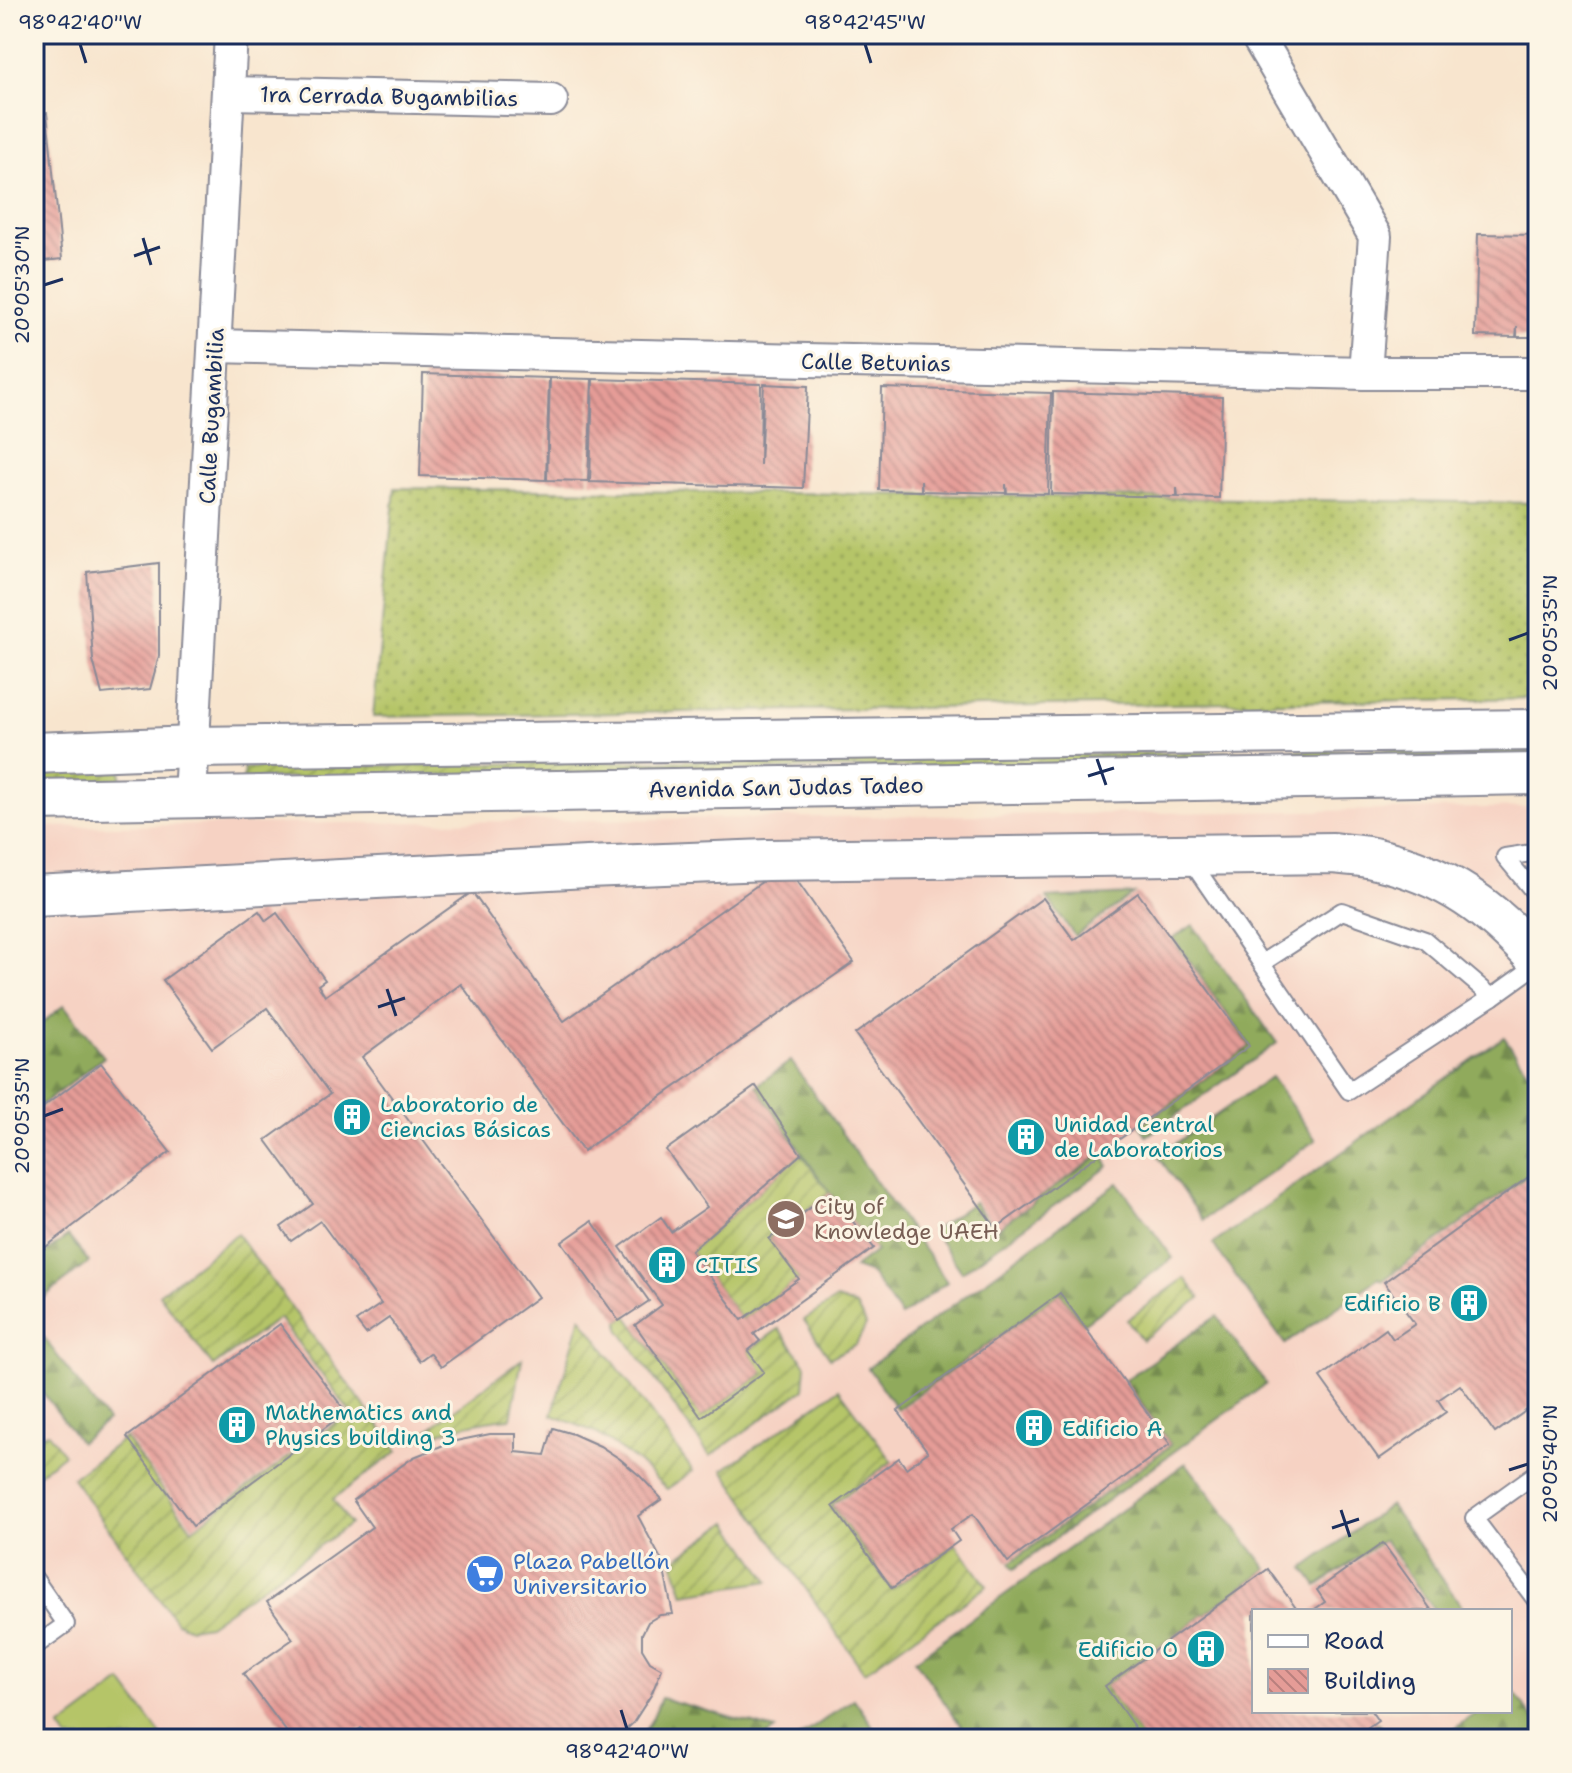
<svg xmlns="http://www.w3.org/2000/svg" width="1572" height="1773" font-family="'Shantell Sans',sans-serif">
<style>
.built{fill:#f6d2c3;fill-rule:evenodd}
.grass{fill:url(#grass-dots);stroke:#687a63;stroke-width:2}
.forest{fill:url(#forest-firs);stroke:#566c5d;stroke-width:2}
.park{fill:#b5c568;stroke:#687a63;stroke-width:2}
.garden{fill:url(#garden-furrows);stroke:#687a63;stroke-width:2}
.building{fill:url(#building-back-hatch)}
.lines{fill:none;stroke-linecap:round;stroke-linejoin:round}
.service-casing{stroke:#8a8a96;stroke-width:20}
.minor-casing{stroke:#8a8a96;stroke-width:36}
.tertiary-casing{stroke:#8a8a96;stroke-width:44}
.service{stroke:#fff;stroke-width:16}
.minor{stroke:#fff;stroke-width:32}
.tertiary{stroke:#fff;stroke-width:40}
.ticks{fill:none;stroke:#1b2f5e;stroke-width:3}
.labels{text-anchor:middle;stroke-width:6;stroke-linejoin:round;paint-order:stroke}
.street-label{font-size:22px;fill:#1b2f5e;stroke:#fcf5e5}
.culture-label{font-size:22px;fill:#0d838f;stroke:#fcf5e5;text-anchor:start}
.education-label{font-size:22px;fill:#785e54;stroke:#fcf5e5;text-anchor:start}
.shop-label{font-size:22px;fill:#366cbe;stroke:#fcf5e5;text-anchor:start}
.neatline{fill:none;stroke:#1b2f5e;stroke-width:3}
.ticks-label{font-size:20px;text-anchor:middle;fill:#1b2f5e}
</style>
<defs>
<pattern id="grass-dots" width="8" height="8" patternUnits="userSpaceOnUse" patternTransform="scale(2)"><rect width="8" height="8" fill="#b5c568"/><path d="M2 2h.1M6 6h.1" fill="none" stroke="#92a059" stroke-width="1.8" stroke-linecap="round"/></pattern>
<pattern id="forest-firs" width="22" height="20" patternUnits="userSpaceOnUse" patternTransform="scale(2)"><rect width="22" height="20" fill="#90aa5c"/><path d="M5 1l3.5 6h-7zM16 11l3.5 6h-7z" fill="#758b4f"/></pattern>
<pattern id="garden-furrows" width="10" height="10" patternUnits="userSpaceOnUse" patternTransform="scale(2)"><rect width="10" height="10" fill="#b5c568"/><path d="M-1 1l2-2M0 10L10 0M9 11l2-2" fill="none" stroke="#92a059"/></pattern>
<pattern id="building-back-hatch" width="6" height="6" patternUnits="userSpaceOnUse" patternTransform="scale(2)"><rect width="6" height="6" fill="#e59c97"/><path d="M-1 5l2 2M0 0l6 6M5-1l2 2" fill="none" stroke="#b9807e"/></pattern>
</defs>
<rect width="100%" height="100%" fill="#fcf5e5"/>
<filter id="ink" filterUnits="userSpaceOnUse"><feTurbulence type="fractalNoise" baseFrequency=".0125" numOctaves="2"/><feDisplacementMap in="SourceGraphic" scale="16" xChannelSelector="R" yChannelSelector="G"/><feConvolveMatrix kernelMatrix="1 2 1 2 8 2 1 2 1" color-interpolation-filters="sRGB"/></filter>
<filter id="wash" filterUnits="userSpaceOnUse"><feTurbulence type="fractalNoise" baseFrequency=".006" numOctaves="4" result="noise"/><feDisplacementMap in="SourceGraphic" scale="32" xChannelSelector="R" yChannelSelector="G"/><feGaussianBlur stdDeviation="1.8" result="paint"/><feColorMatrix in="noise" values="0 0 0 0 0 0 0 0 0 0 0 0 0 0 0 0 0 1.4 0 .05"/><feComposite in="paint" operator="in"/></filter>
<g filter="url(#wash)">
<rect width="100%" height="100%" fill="#f8e5ce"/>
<path class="built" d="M1538 807V1739H34V827L1384 810ZM1254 1611H1510V1711H1254Z"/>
<path class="grass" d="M395 488 1538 503V698L373 717Z"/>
<g class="forest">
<path d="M1133 894 1075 936 1047 898Z"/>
<path d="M1193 925 1277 1043 1147 1136 1140 1126 1250 1046 1173 938Z"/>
<path d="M64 1005 104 1057 34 1111V1030Z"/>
<path d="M1504 1037 1538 1086V1168L1382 1281 1379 1278 1285 1344 1213 1244Z"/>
<path d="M791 1061 947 1282 901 1316 871 1274 854 1268 876 1251 830 1193 756 1086Z"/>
<path d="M1271 1077 1316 1140 1203 1220 1158 1156Z"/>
<path d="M1101 1154 1109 1166 962 1272 933 1231 974 1202 995 1230Z"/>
<path d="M1118 1183 1173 1258 1083 1324 1060 1293 897 1409 868 1368Z"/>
<path d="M68 1236 89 1262 34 1305V1261Z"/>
<path d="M1217 1316 1266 1384 1014 1569 1010 1563 1171 1445 1125 1380Z"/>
<path d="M34 1325 107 1421 80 1442 34 1381Z"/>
<path d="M1186 1463 1267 1569 1105 1686 1143 1739H970L915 1660Z"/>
<path d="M1390 1505 1465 1611H1435L1384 1540 1317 1586 1304 1568Z"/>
<path d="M1511 1688 1538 1724V1739H1440L1479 1711H1510Z"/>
<path d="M661 1698 775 1730 762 1739H640L652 1719Z"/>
<path d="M854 1699 882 1739H797Z"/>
<path d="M1379 1723 1389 1739H1356L1378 1723Z"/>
</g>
<path class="park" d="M122 1682 164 1739H68L60 1728Z"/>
<g class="garden">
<path d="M1538 747V756L243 779 244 768Z"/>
<path d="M121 768V780L34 782V771Z"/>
<path d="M801 1154 830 1193 769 1238 799 1279 742 1320 691 1251Z"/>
<path d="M237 1234 398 1451 333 1499 350 1524 208 1625 190 1628 176 1622 72 1478 125 1438 192 1529 350 1412 279 1318 213 1366 159 1294Z"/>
<path d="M1185 1278 1200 1298 1142 1340 1127 1320Z"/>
<path d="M837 1299 856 1306 866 1325 856 1344 830 1358 804 1320Z"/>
<path d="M627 1316 701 1417 764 1373 748 1351 779 1329 806 1365 804 1389 710 1456 619 1329V1321Z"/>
<path d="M581 1317 693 1471 667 1489 638 1462 595 1432 552 1415Z"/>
<path d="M522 1359 511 1418C477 1420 444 1431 412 1442Z"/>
<path d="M839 1389 892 1461 831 1505 892 1589 956 1544 987 1586 864 1672 723 1470Z"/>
<path d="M48 1433 64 1454 34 1477V1436Z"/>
<path d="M728 1522 769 1581 684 1594 673 1561Z"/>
</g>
<g id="blocks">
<g class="building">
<path d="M47 113 62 259 34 262V114Z"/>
<path d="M1478 234 1538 235V337H1517V326L1516 337 1475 336Z"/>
<path d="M423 374 549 378 546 480 420 476Z"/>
<path d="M550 378 592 379 588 481 547 480Z"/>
<path d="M593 379 761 384 760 465 764 384 808 386 803 488 590 482Z"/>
<path d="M882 388 1051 393 1048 494 1007 493 1006 484V493L922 491 921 480V491L879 490Z"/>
<path d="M1053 392 1222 397 1219 498 1178 497 1177 488V497L1051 494Z"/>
<path d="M159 563V656L150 689 102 694 93 660 87 572Z"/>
<path d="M786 865 854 962 583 1151 461 984 362 1057 538 1297 441 1367 430 1353 419 1361 389 1318 366 1334 356 1321 381 1304 320 1221 291 1241 281 1227 313 1204 266 1140 330 1094 267 1008 212 1048 163 980 259 911 266 921 277 913 325 980 318 985 325 996 472 892 564 1021Z"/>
<path d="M1138 893 1249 1046 996 1228 855 1034 1043 898 1074 940Z"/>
<path d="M101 1063 170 1152 34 1256V1114Z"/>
<path d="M756 1086 801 1154 691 1251 742 1320 799 1279 769 1239 830 1193 874 1248 754 1334 760 1341 748 1351 764 1372 701 1417 635 1325 662 1305 620 1247 661 1217 671 1232 707 1207 666 1150Z"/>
<path d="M1538 1170V1402L1495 1433 1460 1385 1438 1400 1446 1412 1379 1459 1320 1377 1386 1329 1393 1339 1415 1324 1384 1282Z"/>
<path d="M592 1221 649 1301 619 1321 562 1242Z"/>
<path d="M1060 1293 1170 1444 1008 1562 973 1514 951 1529 959 1541 892 1588 833 1506 899 1458 906 1468 928 1452 898 1411Z"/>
<path d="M280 1324 346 1412 193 1526 127 1437Z"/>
<path d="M553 1428 573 1434 600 1446 620 1459 640 1476 662 1499 638 1516 662 1561 673 1614 660 1615 648 1622 642 1634V1649L650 1662 662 1669 651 1695 633 1723 616 1739H372L361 1728 346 1739H292L243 1674 293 1639 267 1602 372 1527 353 1500 414 1457 451 1442 490 1434H516V1452L545 1455Z"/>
<path d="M1383 1543 1432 1611H1312L1325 1602 1317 1590Z"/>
<path d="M1268 1569 1298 1611H1254V1711H1371L1378 1721 1353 1739H1143L1105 1686Z"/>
</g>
</g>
</g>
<g filter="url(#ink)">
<use href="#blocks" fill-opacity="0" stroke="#8a8a96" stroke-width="2"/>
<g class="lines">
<g class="service-casing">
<g id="service">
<path d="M1538 852 1505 857 1538 897"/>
<path d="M1189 858 1349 1091 1492 997 1538 964"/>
<path d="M1262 963 1342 911 1425 940 1492 997"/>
<path d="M1538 1472 1474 1518 1538 1603"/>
<path d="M34 1578 66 1624 34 1647"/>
</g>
</g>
<g class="minor-casing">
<g id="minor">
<path d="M1256 34 1375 236 1365 373"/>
<path d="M228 93 551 100"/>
<path d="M215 346 1365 373H1538"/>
<path d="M190 797 231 34"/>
</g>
</g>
<g class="tertiary-casing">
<g id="tertiary">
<path d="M34 753 194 747 1538 730"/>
<path d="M34 800 1538 774"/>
<path d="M34 896 587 867 767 860 1333 853C1347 855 1363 855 1377 859 1447 875 1491 908 1538 960"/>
</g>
</g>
<use href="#service" class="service"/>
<use href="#minor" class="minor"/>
<use href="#tertiary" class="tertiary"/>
</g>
</g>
<path class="ticks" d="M80 44 86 63M865 44 871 63M143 238 151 265M134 256 160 247M44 285 63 279M1509 640 1528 633M1097 759 1106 785M1088 776 1114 768M387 989 396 1016M378 1007 405 998M44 1116 63 1109M1509 1470 1528 1464M1341 1510 1350 1537M1332 1528 1359 1519M621 1710 627 1729"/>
<defs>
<g id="building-disc" transform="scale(2)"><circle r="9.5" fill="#0f9aa8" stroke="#fcf5e5"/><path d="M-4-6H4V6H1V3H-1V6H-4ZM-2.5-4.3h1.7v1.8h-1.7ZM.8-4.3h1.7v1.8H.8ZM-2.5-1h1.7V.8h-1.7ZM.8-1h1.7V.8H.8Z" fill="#fff"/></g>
<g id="university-disc" transform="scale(2)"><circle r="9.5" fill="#8d6e63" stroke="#fcf5e5"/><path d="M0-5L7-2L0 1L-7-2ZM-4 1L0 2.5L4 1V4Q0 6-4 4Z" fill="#fff"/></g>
<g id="supermarket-disc" transform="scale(2)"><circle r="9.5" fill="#3f7fe0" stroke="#fcf5e5"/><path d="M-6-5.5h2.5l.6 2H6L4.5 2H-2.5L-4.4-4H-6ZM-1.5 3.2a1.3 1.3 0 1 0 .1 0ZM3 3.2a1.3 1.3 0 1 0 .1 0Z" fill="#fff"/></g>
</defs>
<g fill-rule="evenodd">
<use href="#building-disc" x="352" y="1117"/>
<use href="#building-disc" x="1026" y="1137"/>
<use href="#university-disc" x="786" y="1219"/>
<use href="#building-disc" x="667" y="1265"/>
<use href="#building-disc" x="1469" y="1303"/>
<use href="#building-disc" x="237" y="1425"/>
<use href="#building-disc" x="1034" y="1428"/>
<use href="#supermarket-disc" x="485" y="1574"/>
<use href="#building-disc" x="1206" y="1649"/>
</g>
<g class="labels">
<g class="street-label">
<text transform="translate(389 96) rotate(1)" y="8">1ra Cerrada Bugambilias</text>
<text transform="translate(876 362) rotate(1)" y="8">Calle Betunias</text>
<text transform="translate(211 416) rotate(-87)" y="8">Calle Bugambilia</text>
<text transform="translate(786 787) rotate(-1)" y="8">Avenida San Judas Tadeo</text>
</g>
<g class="culture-label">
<text x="380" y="1112">Laboratorio de<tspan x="380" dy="25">Ciencias Básicas</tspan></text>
<text x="1054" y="1132">Unidad Central<tspan x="1054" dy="25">de Laboratorios</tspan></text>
<text x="695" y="1273">CITIS</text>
<text x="1441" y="1311" text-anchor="end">Edificio B</text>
<text x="265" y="1420">Mathematics and<tspan x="265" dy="25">Physics building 3</tspan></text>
<text x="1062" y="1436">Edificio A</text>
<text x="1178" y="1657" text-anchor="end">Edificio O</text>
</g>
<g class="education-label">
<text x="814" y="1214">City of<tspan x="814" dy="25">Knowledge UAEH</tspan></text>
</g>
<g class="shop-label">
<text x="513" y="1569">Plaza Pabellón<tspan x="513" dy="25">Universitario</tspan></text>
</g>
</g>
<rect width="1572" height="1773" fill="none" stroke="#fcf5e5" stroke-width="88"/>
<rect x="1252" y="1609" width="260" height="104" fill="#fcf5e5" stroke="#a2a6af" stroke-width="2"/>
<rect x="1268" y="1635" width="40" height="12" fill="#ffffff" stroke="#a2a6af" stroke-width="2"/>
<text x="1324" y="1649" font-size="24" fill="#1b2f5e">Road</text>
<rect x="1268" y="1669" width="40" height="24" fill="url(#building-back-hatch)" stroke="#a2a6af" stroke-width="2"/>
<text x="1324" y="1689" font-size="24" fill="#1b2f5e">Building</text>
<rect x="44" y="44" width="1484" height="1685" class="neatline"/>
<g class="ticks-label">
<text x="80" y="29">98°42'40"W</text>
<text x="865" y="29">98°42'45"W</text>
<text transform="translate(22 285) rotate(-90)" y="7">20°05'30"N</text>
<text transform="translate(1550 633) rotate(-90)" y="7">20°05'35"N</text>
<text transform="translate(22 1116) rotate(-90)" y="7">20°05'35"N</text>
<text transform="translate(1550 1464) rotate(-90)" y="7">20°05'40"N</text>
<text x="627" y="1758">98°42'40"W</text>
</g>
</svg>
